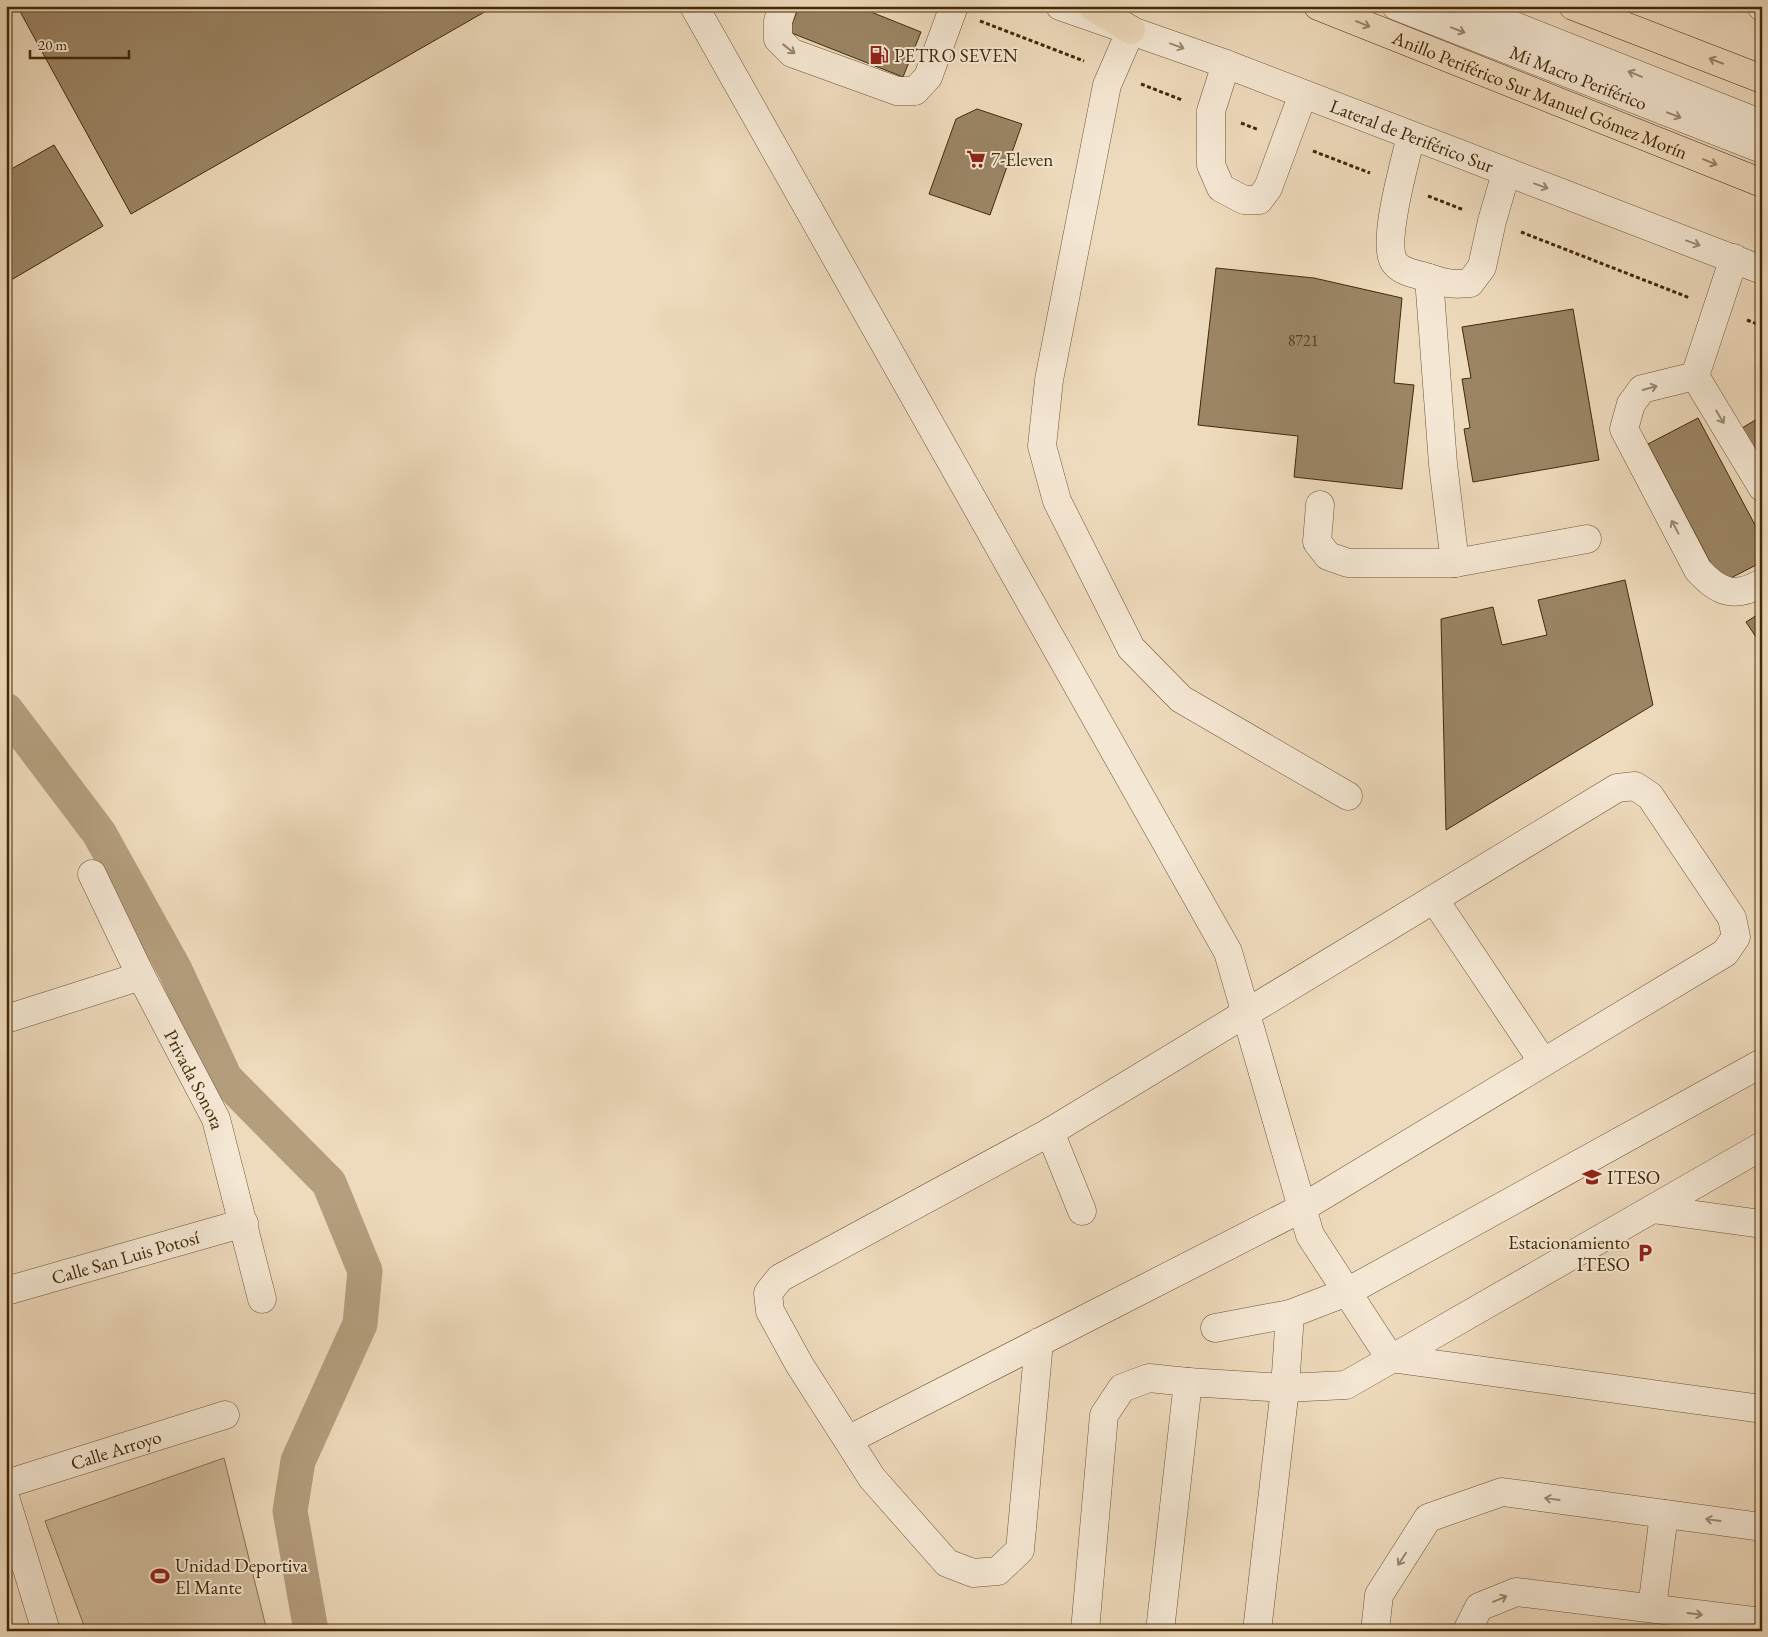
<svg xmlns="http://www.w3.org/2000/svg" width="1768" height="1637" font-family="'EB Garamond',serif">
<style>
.green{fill:#d1bc9d;stroke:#8a7252}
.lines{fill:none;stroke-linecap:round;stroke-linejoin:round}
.canal{stroke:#b49e7e;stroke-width:35}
.building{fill:#9b8565;stroke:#422907}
.minor-casing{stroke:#6d5534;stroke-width:29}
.highway-casing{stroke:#422907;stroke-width:29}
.path{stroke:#422907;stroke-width:3;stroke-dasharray:4 2.5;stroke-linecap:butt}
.minor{stroke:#f4e7d3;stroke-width:28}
.highway{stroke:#eedabc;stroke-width:28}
.oneway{stroke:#988262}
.oneway2{stroke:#9b886d}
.labels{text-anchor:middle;stroke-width:4;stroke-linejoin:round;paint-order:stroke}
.number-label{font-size:16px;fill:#58401e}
.poi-label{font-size:19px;fill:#422907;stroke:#f4e7d3;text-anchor:start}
.street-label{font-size:19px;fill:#422907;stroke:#f4e7d3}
</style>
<rect width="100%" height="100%" fill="#eedabc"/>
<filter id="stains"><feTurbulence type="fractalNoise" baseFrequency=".004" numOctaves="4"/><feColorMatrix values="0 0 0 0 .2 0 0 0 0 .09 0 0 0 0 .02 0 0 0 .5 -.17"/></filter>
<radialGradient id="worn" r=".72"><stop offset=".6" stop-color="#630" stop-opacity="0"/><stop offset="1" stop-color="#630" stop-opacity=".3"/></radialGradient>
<path class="green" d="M224 1458 267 1631H86L45 1521Z"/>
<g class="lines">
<path class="canal" d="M6 710 99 833 175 970 225 1078 329 1183 365 1271 360 1324 298 1461 290 1511 311 1631"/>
</g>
<g class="building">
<path d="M17 6H495L131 214Z"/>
<path d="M799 6H856L921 32 903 77 789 32Z"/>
<path d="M977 109 1022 124 990 215 929 194 956 119Z"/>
<path d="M54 145 103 226 6 283V172Z"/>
<path d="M1216 268 1314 278 1402 298 1394 383 1414 385 1402 489 1294 477 1298 436 1198 425Z"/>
<path d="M1573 309 1599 460 1473 482 1464 429 1470 428 1462 379 1471 378 1462 327Z"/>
<path d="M1762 416V454L1754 459 1737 431Z"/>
<path d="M1698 418 1762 538V562L1721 583 1648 444Z"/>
<path d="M1625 580 1653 705 1446 830 1441 619 1493 607 1502 645 1547 635 1538 600Z"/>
<path d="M1762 612V646L1746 622Z"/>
</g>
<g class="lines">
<g class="minor-casing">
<g id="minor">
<path d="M694 6 1228 952 1310 1235 1390 1358 1762 1409"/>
<path d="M783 6 778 21V39L792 53 897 91H915L928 77 954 6"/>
<path id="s1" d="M1060 6 1226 64 1762 270"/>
<path id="s2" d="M1396 6 1762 149"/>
<path d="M1464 6 1762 124"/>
<path d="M1761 6 1762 7"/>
<path d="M1131 30 1107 85 1049 380 1042 446 1057 501 1131 648 1181 699 1348 796"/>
<path d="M1226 64 1211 111V165L1221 188 1244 200H1259L1268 188 1303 94"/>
<path d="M1411 136C1405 162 1383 237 1393 260 1398 271 1415 274 1426 277 1444 283 1451 285 1470 283L1482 267 1492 221 1506 173"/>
<path d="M1734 258 1695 376 1762 487"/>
<path d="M1429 278 1443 464 1455 563"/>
<path d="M1695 376 1642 389 1631 404 1624 429 1698 570C1718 592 1734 599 1762 583"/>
<path d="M1320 505 1317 542 1328 556 1348 563H1455L1587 539"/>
<path id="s3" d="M92 874 141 976 216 1119 262 1299"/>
<path d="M1434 899 1543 1062"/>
<path d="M6 1019 141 976"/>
<path d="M1050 1132 1082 1211"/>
<path d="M1652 1209 1762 1224"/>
<path id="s4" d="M6 1291 244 1223"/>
<path d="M1215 1328 1290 1314 1347 1292 1762 1063"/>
<path d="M848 1440 1302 1208 1725 953 1736 937 1732 918 1650 796 1635 786 1617 788 1050 1132 780 1278 768 1293 770 1311 799 1364 872 1478 947 1563 973 1573 998 1571 1020 1550 1039 1342"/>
<path id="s5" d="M6 1484 225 1415"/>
<path d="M6 1500 46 1631"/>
<path d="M1652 1608 1664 1514"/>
<path d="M1085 1631 1104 1415 1122 1388 1149 1378 1188 1382"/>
<path d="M1160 1631 1188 1382 1285 1388 1346 1385 1762 1146"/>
<path d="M1257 1631 1285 1388 1290 1314"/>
<path d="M1375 1631 1379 1595 1428 1518 1502 1492 1762 1527"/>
<path d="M1467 1631 1479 1607 1516 1592 1762 1622"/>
</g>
</g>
<g class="highway-casing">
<g id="highway">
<path d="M1092 6 1131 30"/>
<path id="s6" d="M1318 6 1762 183"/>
<path d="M1573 6 1762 79"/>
</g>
</g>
<g class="path">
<path d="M980 21 1084 61"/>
<path d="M1141 84 1182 100"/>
<path d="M1241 123 1259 130"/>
<path d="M1313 151 1370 173"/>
<path d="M1428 196 1464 210"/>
<path d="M1521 232 1690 298"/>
<path d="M1747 320 1762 326"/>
</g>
<use href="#minor" class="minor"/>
<use href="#highway" class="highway"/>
</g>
<defs><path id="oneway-shaft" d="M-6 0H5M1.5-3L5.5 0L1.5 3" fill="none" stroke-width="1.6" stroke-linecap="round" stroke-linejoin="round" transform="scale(1.25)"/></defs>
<g class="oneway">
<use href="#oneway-shaft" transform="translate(1363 24) rotate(22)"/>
<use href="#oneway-shaft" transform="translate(1716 61) rotate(-159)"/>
<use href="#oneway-shaft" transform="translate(1710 162) rotate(22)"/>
</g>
<g class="oneway2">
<use href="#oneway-shaft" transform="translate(1458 30) rotate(21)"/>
<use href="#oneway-shaft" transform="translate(1177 46) rotate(20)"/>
<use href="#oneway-shaft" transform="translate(789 49) rotate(38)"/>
<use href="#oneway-shaft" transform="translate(1635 74) rotate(-158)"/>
<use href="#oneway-shaft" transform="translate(1674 115) rotate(21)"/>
<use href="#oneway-shaft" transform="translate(1541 186) rotate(20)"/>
<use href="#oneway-shaft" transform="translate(1693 243) rotate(20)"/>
<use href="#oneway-shaft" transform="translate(1650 388) rotate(-16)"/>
<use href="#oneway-shaft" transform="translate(1720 417) rotate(59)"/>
<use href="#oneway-shaft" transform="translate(1675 527) rotate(-118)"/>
<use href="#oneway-shaft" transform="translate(1552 1499) rotate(-172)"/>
<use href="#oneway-shaft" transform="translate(1713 1520) rotate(-172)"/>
<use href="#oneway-shaft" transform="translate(1402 1559) rotate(123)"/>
<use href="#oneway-shaft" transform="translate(1500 1599) rotate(-23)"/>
<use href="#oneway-shaft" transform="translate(1695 1614) rotate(7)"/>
</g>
<defs>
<g id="fuel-bare" transform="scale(1.5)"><path d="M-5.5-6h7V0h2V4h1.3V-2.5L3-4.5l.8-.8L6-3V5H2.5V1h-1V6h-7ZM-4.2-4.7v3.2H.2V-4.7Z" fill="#8f2418" stroke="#f4e7d3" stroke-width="2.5" paint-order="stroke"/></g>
<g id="supermarket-bare" transform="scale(1.5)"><path d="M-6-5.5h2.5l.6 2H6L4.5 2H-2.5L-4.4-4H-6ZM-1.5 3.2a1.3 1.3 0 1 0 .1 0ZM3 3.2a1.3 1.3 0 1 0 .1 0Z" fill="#8f2418" stroke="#f4e7d3" stroke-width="2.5" paint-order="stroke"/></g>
<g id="university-bare" transform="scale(1.5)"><path d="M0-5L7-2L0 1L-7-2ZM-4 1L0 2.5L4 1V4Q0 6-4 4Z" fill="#8f2418" stroke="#f4e7d3" stroke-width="2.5" paint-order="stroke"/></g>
<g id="parking-bare" transform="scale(1.5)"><path d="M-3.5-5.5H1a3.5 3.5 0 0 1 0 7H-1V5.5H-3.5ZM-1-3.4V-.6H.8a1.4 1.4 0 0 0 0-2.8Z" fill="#8f2418" stroke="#f4e7d3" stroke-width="2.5" paint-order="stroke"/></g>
<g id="stadium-bare" transform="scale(1.5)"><path d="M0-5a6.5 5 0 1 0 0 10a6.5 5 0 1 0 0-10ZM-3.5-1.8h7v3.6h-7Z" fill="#8f2418" stroke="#f4e7d3" stroke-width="2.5" paint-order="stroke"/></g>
</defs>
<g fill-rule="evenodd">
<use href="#fuel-bare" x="879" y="55"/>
<use href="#supermarket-bare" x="976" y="159"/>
<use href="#university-bare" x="1592" y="1177"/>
<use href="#parking-bare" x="1645" y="1253"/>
<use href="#stadium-bare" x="160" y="1576"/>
</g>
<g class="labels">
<g class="number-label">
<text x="1303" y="346">8721</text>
</g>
<g class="poi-label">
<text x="894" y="62">PETRO SEVEN</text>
<text x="991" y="166">7-Eleven</text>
<text x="1607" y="1184">ITESO</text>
<text x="1630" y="1249" text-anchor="end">Estacionamiento<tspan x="1630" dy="22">ITESO</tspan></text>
<text x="175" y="1572">Unidad Deportiva<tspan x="175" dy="22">El Mante</tspan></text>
</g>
<g class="street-label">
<text dy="7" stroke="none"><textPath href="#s2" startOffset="196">Mi Macro Periférico</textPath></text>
<text dy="7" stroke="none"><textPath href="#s6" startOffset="239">Anillo Periférico Sur Manuel Gómez Morín</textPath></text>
<text dy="7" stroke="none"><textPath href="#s1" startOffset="375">Lateral de Periférico Sur</textPath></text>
<text dy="7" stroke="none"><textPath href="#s3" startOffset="230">Privada Sonora</textPath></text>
<text dy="7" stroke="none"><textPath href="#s4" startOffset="124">Calle San Luis Potosí</textPath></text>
<text dy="7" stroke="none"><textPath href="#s5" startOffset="115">Calle Arroyo</textPath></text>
</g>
</g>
<rect width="1768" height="1637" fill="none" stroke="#eedabc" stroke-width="25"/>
<rect x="8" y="8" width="1753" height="1622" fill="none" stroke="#422907" stroke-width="2.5"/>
<rect x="12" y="12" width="1743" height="1612" fill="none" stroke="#422907"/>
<path d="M30 50v8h99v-8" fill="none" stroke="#422907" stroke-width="2.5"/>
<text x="38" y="50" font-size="15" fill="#422907" stroke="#f4e7d3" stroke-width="4" paint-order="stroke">20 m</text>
<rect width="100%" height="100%" filter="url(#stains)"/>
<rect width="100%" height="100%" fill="url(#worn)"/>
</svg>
